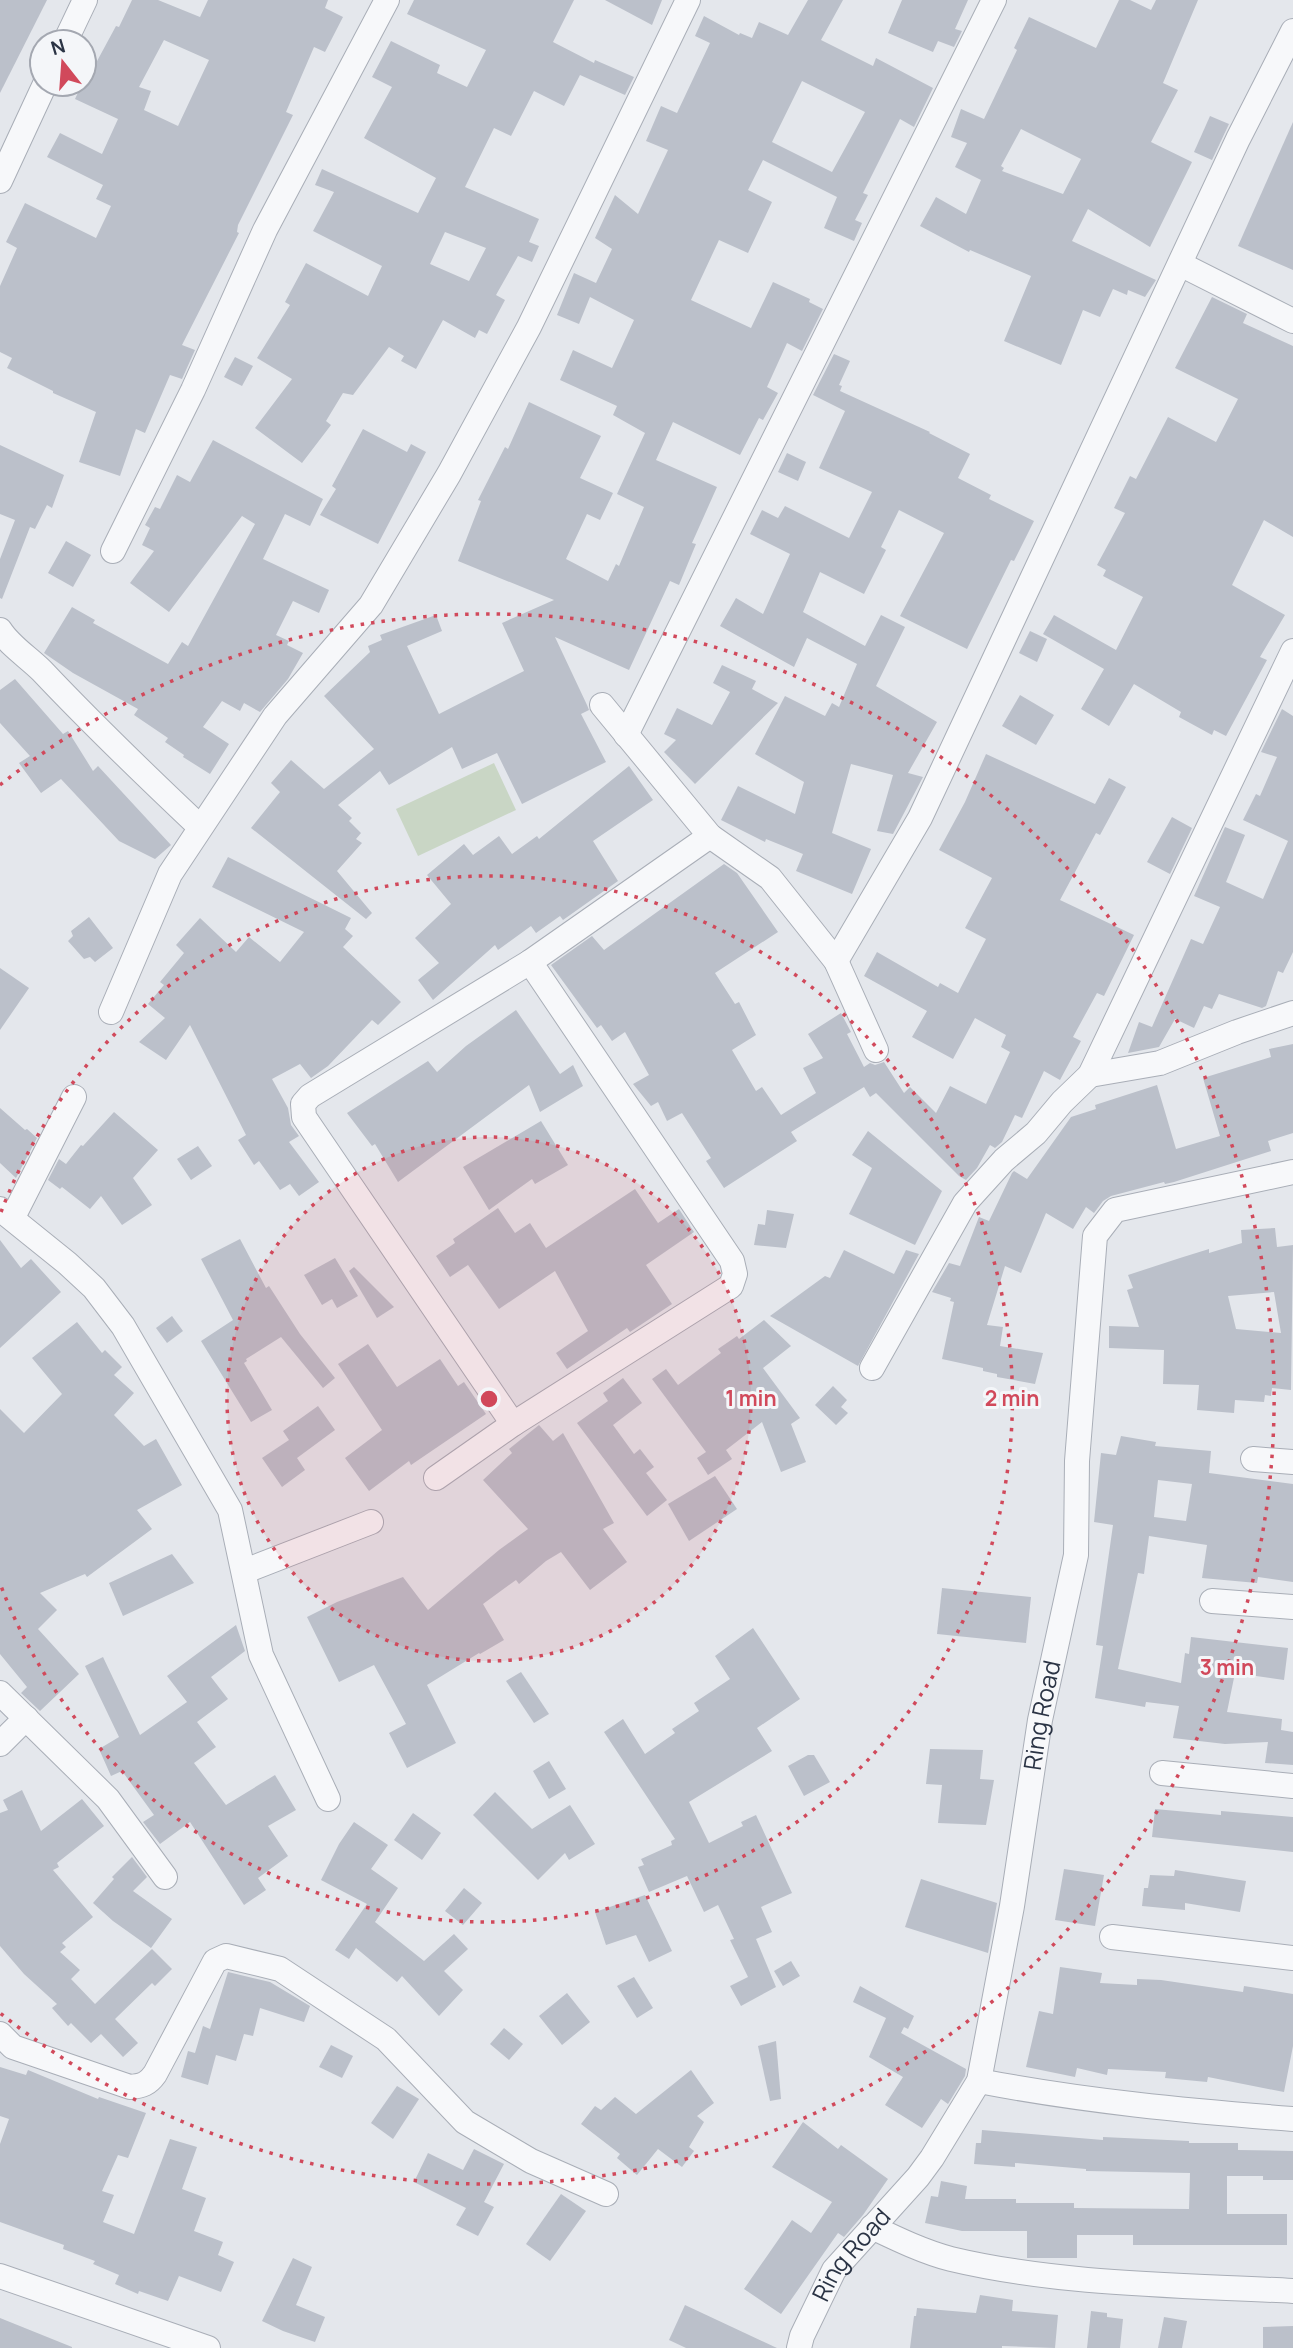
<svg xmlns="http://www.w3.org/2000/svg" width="1293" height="2348" font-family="Manrope,sans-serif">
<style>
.green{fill:#c9d6c5}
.building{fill:#bbc0ca;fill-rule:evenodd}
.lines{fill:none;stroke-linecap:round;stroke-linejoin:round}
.minor-casing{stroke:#a9aeb7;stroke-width:26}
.minor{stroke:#f7f8fa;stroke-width:24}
.ring{fill:none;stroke:#d1495b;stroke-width:3.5;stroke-dasharray:3.5 7}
.labels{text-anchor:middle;stroke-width:6;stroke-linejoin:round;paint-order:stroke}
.street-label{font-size:24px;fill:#2b3445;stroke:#f4f6f9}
.centre{fill:#d1495b;stroke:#f4f6f9;stroke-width:3.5}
.ring-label{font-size:21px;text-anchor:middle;font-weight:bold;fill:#d1495b;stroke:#f4f6f9;stroke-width:6;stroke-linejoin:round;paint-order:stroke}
</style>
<rect width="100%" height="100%" fill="#e4e7ec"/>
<path class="green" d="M494 763 516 810 418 856 396 809Z"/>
<g class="building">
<path d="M0 0H47L0 93Z"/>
<path d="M132 0H158L200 17 208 0H328L325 8 343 17 325 52 314 47 286 112 293 115 238 225 237 232 239 233 182 345 195 350 182 379 170 375 145 433 136 429 120 476 79 462 96 412 53 393V391L7 368 12 358 0 352V286L17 248 6 242 25 203 96 238 111 206 96 199 103 185 47 157 60 133 102 154 118 119 75 99 82 84H84L93 62 96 63 116 26 119 27ZM164 40 209 60 178 126 144 110 151 91 139 87Z"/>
<path d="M414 0H574L553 42 594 63 595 60 634 77 625 95 580 75 564 106 534 91 511 136 494 128 465 187 539 219 529 242 539 246 532 262 518 256 496 295 505 300 487 334 479 330 475 338 443 320 416 369 401 361 404 356 389 347 353 395 343 393 326 421 331 425 302 463 255 428 292 379 257 358 290 305 285 302 306 263 368 296 382 266 313 231 334 192 315 185 322 169 418 213 436 178 364 138 392 87 372 77 391 41 440 65 437 73 467 87 486 50 407 14ZM445 232 486 248 469 281 430 264Z"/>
<path d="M605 0H662L652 25Z"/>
<path d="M808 0H843L821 40 873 66 876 58 933 88 914 127 900 119 863 193 868 195 855 220 862 223 854 241 824 228 837 197 763 160 748 190 772 202 748 253 719 240 691 300 751 328 773 282 810 299 809 302 823 309 802 351 787 343 767 387 778 393 763 420 759 418 740 455 673 422 656 460 717 487 692 543 696 544 679 585 670 581 629 670 555 637 587 705 589 710 581 714 606 762 522 804 497 753 462 769 452 747 389 785 380 771 338 805 352 818 349 821 361 833 356 839 362 843 337 871 372 913 366 919 251 828 280 792 271 783 291 760 324 789 374 749 324 696 370 652 368 646 382 640 380 635 436 615 442 631 407 646 439 714 524 671 502 623 554 600 458 561 481 501 478 500 505 447 508 449 529 402 601 436 580 478 613 493 600 520 587 514 566 559 608 581 616 564 619 566 644 507 617 494 645 433 613 415 617 406 560 380 573 350 612 368 634 320 590 297 579 324 557 315 574 273 596 283 612 249 595 238 615 195 638 214 668 150 646 141 661 106 677 113 710 43 695 36 704 16 739 35 740 33 752 38 759 22 788 35ZM802 81 865 112 832 172 772 142Z"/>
<path d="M902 0H968L955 29 962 31 954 47 938 41 933 52 888 33Z"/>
<path d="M1119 0H1130L1151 10 1156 0H1198L1163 83 1178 90 1151 142 1192 162 1150 247 1088 209 1072 241 1156 280 1145 297 1128 290 1127 295 1113 289 1100 317 1083 310 1061 365 1004 341 1031 276 970 250 969 252 920 226 936 197 966 214 981 180 955 167 967 143 951 137 961 109 984 119 1017 50 1014 48 1029 17 1096 48ZM1021 129 1081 159 1063 194 1002 171 1004 168 1001 166Z"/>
<path d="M1210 116 1229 124 1212 160 1194 152Z"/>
<path d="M1293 122V270L1238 246Z"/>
<path d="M1212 297 1247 314 1243 323 1293 346V537L1264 520 1232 585 1285 615 1260 657 1267 660 1226 736 1214 730 1212 735 1179 717 1181 712 1134 684 1109 726 1081 709 1104 669 1043 634 1054 615 1116 650 1143 597 1103 576 1106 570 1097 565 1125 513 1114 508 1130 476 1136 479 1168 417 1216 442 1238 399 1175 368Z"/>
<path d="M834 354 850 361 839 385 842 386 840 391 930 432 929 433 970 454 958 478 991 495 989 499 1034 521 1014 561 1011 560 967 649 900 616 944 533 899 510 881 547 886 550 864 594 820 572 803 612 865 646 881 615 905 627 876 686 937 722 908 773 923 777 893 834 877 831 893 775 851 764 832 833 871 849 852 894 796 871 803 854 766 839 765 842 721 820 738 786 795 814 804 782 755 754 785 696 825 716 832 703 839 707 857 664 807 638 794 667 720 626 736 598 763 614 790 554 750 534 762 510 778 518 785 506 849 538 872 492 819 468 845 411 813 395Z"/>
<path d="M235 357 253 366 242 386 224 377Z"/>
<path d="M363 429 407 452 411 444 426 452 378 544 320 515 336 489 332 486Z"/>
<path d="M213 440 323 499 310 526 285 514 263 559 329 590 319 613 293 601 276 635 289 641 287 645 303 653 288 679 260 712 244 703 240 711 222 701 203 727 229 744 210 774 183 757 184 755 165 742 168 738 134 715 138 709 73 673 44 653 72 607 95 620 93 623 168 664 182 642 188 646 255 524 242 516 169 612 130 583 154 551 142 545 150 528 145 525 155 507 160 509 177 475 190 482Z"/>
<path d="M0 445 64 475 52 508 47 505 35 529 30 527 2 599 0 598V559L15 520 0 514Z"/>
<path d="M787 453 806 462 798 481 778 472Z"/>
<path d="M66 541 91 555 73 587 48 573Z"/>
<path d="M1030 631 1047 639 1037 662 1019 653Z"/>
<path d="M722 665 756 681 752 689 778 703 695 784 664 752 676 740 664 734 677 708 712 725 730 692 713 683Z"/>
<path d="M15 679 63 734 68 731 93 771 98 766 171 845 155 859 119 841 61 779 41 793 19 763 30 756 0 723V690Z"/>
<path d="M1020 695 1054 715 1036 745 1002 726Z"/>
<path d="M1282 709 1293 716V952L1283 973 1278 971 1266 1006 1262 1008 1219 994 1212 1009 1204 1006 1194 1028 1175 1019 1159 1047 1128 1053 1139 1022 1152 1027 1191 939 1203 944 1220 907 1194 896 1225 827 1245 835 1226 882 1263 899 1288 841 1243 820 1256 794 1260 796 1277 757 1261 752Z"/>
<path d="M986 754 1095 804 1109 778 1126 787 1100 835 1096 833 1060 900 1134 935 1104 996 1097 993 1073 1037 1081 1041 1060 1080 1044 1071 1022 1118 1015 1115 1002 1142 995 1148 990 1145 977 1168 966 1180 959 1176 876 1093 870 1097 864 1087 791 1132 797 1141 724 1188 706 1161 711 1158 682 1113 667 1121 658 1102 651 1106 633 1084 649 1075 625 1032 612 1041 601 1025 597 1028 551 965 592 936 604 950 724 864 737 873 778 932 715 973 735 1004 739 1002 756 1035 732 1050 756 1091 762 1087 781 1115 816 1093 803 1068 823 1058 808 1034 841 1013 851 1032 847 1034 864 1067 870 1063 875 1065 884 1062 904 1093 910 1087 936 1113 950 1086 986 1104 1010 1052 1001 1047 1006 1035 975 1018 953 1059 912 1037 927 1011 864 976 877 952 938 987 940 983 958 993 986 939 965 928 992 878 939 850 965 802Z"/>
<path d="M629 766 653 800 593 841 618 881 563 920 560 916 536 933 531 926 498 950 495 945 433 1000 418 980 439 963 415 938 451 904 427 875 464 844 473 855 499 836 512 854 537 836 539 839Z"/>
<path d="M1172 817 1192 828 1170 874 1147 862Z"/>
<path d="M228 857 351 918 345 929 353 936 343 947 401 1002 378 1025 372 1020 328 1066 311 1078 300 1064 272 1079 288 1108 291 1125 299 1136 289 1142 319 1182 299 1196 290 1184 280 1190 259 1161 254 1165 238 1140 246 1135 190 1025 166 1060 139 1042 165 1018 148 1004 164 985 160 982 184 953 176 945 200 918 236 952 249 937 280 962 304 932 212 887Z"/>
<path d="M89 917 113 948 95 962 90 957 84 959 68 941 73 936 71 931Z"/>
<path d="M0 968 29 988 0 1030Z"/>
<path d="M516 1010 560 1074 573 1065 583 1086 540 1112 529 1085 398 1182 375 1144 372 1146 347 1113 428 1061 437 1072 466 1046Z"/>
<path d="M1293 1044V1133L1268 1141 1271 1151 1174 1182 1165 1184 1164 1182 1111 1196 1103 1201 1094 1213 1086 1207 1073 1229 1046 1213 1021 1273 1005 1266 987 1325 1003 1327 1000 1346 1043 1353 1035 1384 997 1377V1374L983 1371V1368L942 1359 954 1302 950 1301 951 1298 932 1292 949 1263 960 1266 979 1217 989 1221 1012 1173 1014 1171 1027 1179 1071 1117 1096 1109 1095 1105 1157 1085 1176 1149 1220 1136 1203 1078 1271 1057 1269 1049Z"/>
<path d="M0 1108 25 1130 27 1129 37 1138 16 1178 0 1163Z"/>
<path d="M114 1112 158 1150 133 1178 152 1205 122 1225 101 1196 90 1209 62 1187 60 1189 48 1180 59 1159 66 1164 81 1145 83 1146Z"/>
<path d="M541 1121 568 1165 535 1184 532 1179 489 1210 463 1167Z"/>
<path d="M868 1131 942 1191 915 1245 849 1214 872 1168 852 1155Z"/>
<path d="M198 1146 212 1166 191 1180 177 1159Z"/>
<path d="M635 1189 658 1223 679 1209 694 1232 646 1265 672 1304 630 1332 627 1328 567 1369 556 1353 588 1331 555 1271 499 1309 468 1265 450 1277 436 1256 455 1243 453 1239 498 1208 515 1233 530 1223 546 1248Z"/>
<path d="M767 1210 794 1214 786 1248 754 1245 758 1224 765 1225Z"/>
<path d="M1275 1228 1277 1247 1293 1245 1291 1390 1272 1388 1271 1396 1265 1395 1264 1402 1235 1400 1234 1413 1197 1410 1199 1385 1163 1384 1164 1350 1109 1348V1326L1139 1327 1127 1290 1133 1288 1128 1275 1180 1258 1209 1249V1253L1242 1243 1241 1230ZM1274 1292 1281 1333 1236 1329 1228 1296Z"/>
<path d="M240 1239 266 1288 269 1286 300 1334 335 1378 323 1388 281 1337 246 1359 247 1361 244 1363 272 1410 251 1422 201 1341 233 1320 201 1259Z"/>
<path d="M0 1240 21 1268 31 1259 61 1292 0 1348Z"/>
<path d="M844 1250 894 1274 906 1250 919 1254 858 1366 770 1316 825 1276 830 1278Z"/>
<path d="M335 1258 358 1296 337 1308 332 1299 322 1305 304 1275Z"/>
<path d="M354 1267 394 1307 377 1318 349 1271Z"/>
<path d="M172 1316 183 1331 167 1343 156 1328Z"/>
<path d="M764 1320 791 1346 763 1368 800 1418 791 1424 806 1462 781 1472 762 1422 726 1450 732 1459 708 1475 697 1458 706 1452 652 1379 666 1369 678 1385 721 1353 718 1349 737 1336 739 1339Z"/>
<path d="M77 1322 102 1353 105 1350 122 1367 114 1375 134 1393 114 1415 144 1446 156 1439 182 1485 137 1510 152 1529 87 1577 85 1574 40 1593 57 1610 38 1629 79 1674 40 1711 21 1693 27 1687 0 1654V1409L24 1433 62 1394 32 1358Z"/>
<path d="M368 1344 397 1387 440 1359 458 1386 464 1382 486 1414 411 1465 409 1461 369 1491 345 1458 382 1430 338 1364Z"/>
<path d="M623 1378 642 1403 613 1425 634 1454 640 1449 654 1467 646 1473 667 1500 647 1516 577 1423 608 1401 603 1393Z"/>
<path d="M833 1386 847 1400 841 1407 848 1413 836 1425 815 1405Z"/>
<path d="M318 1406 335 1430 297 1458 305 1470 282 1487 262 1458 289 1440 283 1431Z"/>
<path d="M539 1425 553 1441 563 1433 614 1523 603 1529 627 1562 590 1590 561 1552 546 1561 519 1584 516 1580 483 1604 504 1640 480 1654 479 1653 427 1685 456 1743 407 1768 389 1733 406 1724 374 1665 339 1682 307 1617 337 1602 403 1577 428 1610 499 1550 528 1529 483 1480 512 1453 509 1449Z"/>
<path d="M1121 1436 1156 1442 1155 1446 1211 1451 1209 1473 1293 1484V1582L1258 1577 1257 1583 1202 1578 1207 1545 1149 1536 1144 1574 1138 1573 1118 1669 1181 1683 1185 1653 1189 1654 1191 1637 1288 1648 1284 1680 1235 1673 1227 1712 1282 1719 1281 1730 1293 1732V1765L1265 1763 1268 1742 1225 1744 1173 1738 1179 1706 1146 1702 1145 1707 1095 1698 1103 1646 1096 1645 1113 1525 1094 1522 1101 1453 1116 1455ZM1158 1480 1192 1484 1186 1521 1154 1517Z"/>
<path d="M715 1476 737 1509 689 1541 668 1504Z"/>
<path d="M172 1554 194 1583 123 1616 109 1583Z"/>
<path d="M942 1588 1031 1597 1026 1643 937 1634Z"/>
<path d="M236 1625 245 1651 211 1677 228 1699 197 1722 216 1747 194 1763 226 1805 275 1775 296 1810 268 1826 288 1856 258 1878 266 1890 244 1905 190 1822 160 1844 143 1822 154 1815 122 1771 111 1776 99 1749 119 1737 85 1666 103 1657 140 1735 187 1702 167 1676Z"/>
<path d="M753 1628 800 1699 757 1728 772 1751 689 1802 709 1843 743 1826 741 1822 756 1815 792 1893 761 1907 772 1932 756 1939 776 1987 741 2006 730 1986 748 1977 730 1940 734 1939 718 1905 704 1912 687 1876 649 1892 638 1867 644 1865 641 1859 672 1845 671 1841 675 1839 604 1732 623 1719 645 1754 675 1733 672 1729 699 1711 694 1703 730 1679 715 1656Z"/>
<path d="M521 1672 549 1714 534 1723 506 1681Z"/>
<path d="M930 1749 983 1750 980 1779 994 1780 986 1825 938 1823 942 1785 926 1784Z"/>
<path d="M808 1755H814L830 1782 804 1796 788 1766Z"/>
<path d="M549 1761 566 1789 549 1799 533 1771Z"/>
<path d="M22 1790 41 1831 82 1799 104 1826 57 1863 59 1867 53 1870 93 1917 62 1943 66 1947 60 1952 80 1970 71 1979 95 2004 152 1949 172 1969 155 1986 152 1983 115 2019 138 2043 123 2057 101 2034 91 2043 71 2023 68 2026 52 2008 57 2004 24 1974 0 1946V1813L8 1810 3 1800Z"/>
<path d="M495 1792 532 1829 570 1805 595 1844 569 1860 565 1853 538 1880 473 1815Z"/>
<path d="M1155 1809 1221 1815V1811L1293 1817V1852L1152 1837Z"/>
<path d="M413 1813 441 1833 422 1860 394 1840Z"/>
<path d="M354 1822 388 1845 371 1869 398 1888 375 1922 424 1961 454 1934 468 1949 444 1971 463 1990 439 2016 402 1976 397 1982 356 1948 349 1959 335 1950 367 1904 321 1880 339 1844Z"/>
<path d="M132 1857 147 1877 133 1891 172 1919 151 1948 113 1921 93 1903 114 1879 112 1877Z"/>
<path d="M1064 1869 1104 1875 1095 1926 1055 1920Z"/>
<path d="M1175 1870 1246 1881 1240 1912 1185 1903V1910L1142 1906 1144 1888H1148L1150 1875 1174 1876Z"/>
<path d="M921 1879 997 1903 988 1953 905 1927Z"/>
<path d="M464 1888 482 1903 463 1925 445 1911Z"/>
<path d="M645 1895 672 1951 649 1962 636 1935 606 1945 595 1912Z"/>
<path d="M791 1961 800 1976 783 1986 774 1971Z"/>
<path d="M1060 1967 1102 1973 1100 1983 1137 1985V1979L1161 1980 1243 1992 1244 1986 1293 1994V2046L1284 2092 1208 2077 1207 2082 1165 2078 1166 2072 1108 2069 1107 2075 1077 2068 1075 2077 1026 2067 1039 2011 1053 2014Z"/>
<path d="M228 1972 270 1982 310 2006 304 2022 260 2008 253 2036 244 2034 236 2061 216 2055 208 2085 181 2077 188 2051 195 2053 203 2026 210 2029Z"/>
<path d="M634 1977 653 2008 637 2018 617 1986Z"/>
<path d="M860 1986 914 2016 908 2029 904 2027 901 2033 966 2069 965 2076 948 2104 941 2099 922 2128 885 2105 903 2077 869 2057 886 2018 853 2002Z"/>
<path d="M567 1993 590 2022 562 2045 539 2016Z"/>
<path d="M504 2028 523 2044 509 2060 490 2044Z"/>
<path d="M776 2041 781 2099 770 2101 758 2046Z"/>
<path d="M331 2045 353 2056 342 2078 319 2067Z"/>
<path d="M0 2067 26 2075 28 2070 98 2099 99 2097 146 2113 128 2158 118 2155 102 2191 114 2195 103 2222 134 2234 170 2139 197 2147 182 2189 206 2198 194 2231 223 2242 218 2255 234 2262 221 2292 179 2276 168 2301 139 2291 138 2294 115 2284 119 2275 93 2264 95 2261 63 2249 64 2245 0 2222V2144L9 2119 0 2116Z"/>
<path d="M691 2070 714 2103 697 2116 704 2122 689 2147 694 2151 682 2167 658 2149 637 2175 617 2158 620 2154 581 2124 595 2106 601 2110 615 2097 636 2114Z"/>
<path d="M397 2086 419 2099 393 2139 371 2123Z"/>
<path d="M803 2122 838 2149 841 2145 888 2179 863 2215 844 2237 838 2233 781 2314 744 2289 792 2220 811 2233 832 2202 772 2167Z"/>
<path d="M982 2130 1103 2140V2137L1189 2141V2143H1238V2150L1293 2151V2180H1263V2176H1227V2214H1287V2245H1133V2235H1077V2258H1027V2231H962L925 2223 931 2196 938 2197 941 2181 967 2186 965 2199H1016V2203H1074V2208L1189 2209 1190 2173 1086 2171V2169L1015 2163V2167L974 2164 976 2143H981Z"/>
<path d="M474 2149 504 2164 484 2202 494 2207 478 2236 456 2225 466 2208 414 2182 428 2153 463 2170Z"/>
<path d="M561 2194 586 2211 550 2261 526 2244Z"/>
<path d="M293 2258 312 2267 296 2305 325 2317 315 2342 283 2331 262 2321Z"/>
<path d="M980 2295 1013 2300 1012 2311 1058 2315 1055 2348 1002 2346V2348H910L914 2316H916L917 2308 976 2313Z"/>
<path d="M685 2305 777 2348H686L669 2340Z"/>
<path d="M1091 2311 1107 2313V2317L1123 2319 1120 2348H1087Z"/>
<path d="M1164 2317 1187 2321 1182 2348H1158Z"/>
<path d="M0 2318 72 2347V2348H0Z"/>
<path d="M1293 2326V2348H1263V2327Z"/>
</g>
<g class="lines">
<g class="minor-casing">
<g id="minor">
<path d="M65 42 85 0"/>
<path d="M0 181 45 84"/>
<path d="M1180 264 1293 321"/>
<path d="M113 551 193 390 265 230 387 0"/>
<path d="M0 630C10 646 28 657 42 671 93 725 146 776 200 827"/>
<path d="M602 705 710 836 770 878 836 961 876 1050"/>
<path d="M626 735 994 0"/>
<path d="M836 961 920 818 1238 139 1293 31"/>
<path d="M111 1012 170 874 275 716 371 605 449 474 529 327 688 0"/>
<path d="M1090 1075 1160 1063 1237 1032 1293 1013"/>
<path d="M0 1209 67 1263 94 1288 123 1326 230 1510 261 1655 328 1799"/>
<path d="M13 1217 74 1097"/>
<path d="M872 1368 965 1203 1004 1160 1036 1133 1062 1102 1090 1075 1293 651"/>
<path d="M513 1424 304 1117 303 1104 310 1096 530 962 710 836"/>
<path d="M1253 1459 1293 1462"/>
<path d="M436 1478 513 1424 731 1286 735 1274 732 1261 530 962"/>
<path d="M245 1571 371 1522"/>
<path d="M1212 1601 1293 1607"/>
<path d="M0 1693 108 1799 165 1877"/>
<path d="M0 1744 26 1718"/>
<path d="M1162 1773 1293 1786"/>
<path d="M1112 1937 1293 1958"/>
<path d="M0 2034 13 2047 130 2087C142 2086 148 2084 155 2074L215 1961 226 1956 280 1969 386 2039 465 2122 531 2161 606 2194"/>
<path d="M979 2081C1083 2101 1187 2111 1293 2119"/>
<path d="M872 2227C897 2239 924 2252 951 2259 1060 2285 1182 2285 1293 2291"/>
<path d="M0 2276 208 2348"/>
<path id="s1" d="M799 2348 802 2336 834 2270 918 2177 932 2158 979 2081 1012 1906 1040 1720 1076 1555 1077 1461 1095 1236 1115 1210 1293 1172"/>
</g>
</g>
<use href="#minor" class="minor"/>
</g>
<circle cx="489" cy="1399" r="262" fill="#d1495b" fill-opacity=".12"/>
<g class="ring">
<circle cx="489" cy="1399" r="262"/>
<path d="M1 1212A523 523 0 1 1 1 1586"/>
<path d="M0 785A785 785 0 1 1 0 2013"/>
</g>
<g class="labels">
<g class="street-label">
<text dy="8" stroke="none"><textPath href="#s1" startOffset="696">Ring Road</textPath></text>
<text dy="8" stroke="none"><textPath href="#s1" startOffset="108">Ring Road</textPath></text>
</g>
</g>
<circle cx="489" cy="1399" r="10" class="centre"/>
<g class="ring-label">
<text x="751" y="1406">1 min</text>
<text x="1012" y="1406">2 min</text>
<text x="1227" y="1675">3 min</text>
</g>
<g transform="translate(63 63) rotate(343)"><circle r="33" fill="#f4f6f9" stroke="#a4a8b1" stroke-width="2"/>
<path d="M0-5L12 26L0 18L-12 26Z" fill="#d1495b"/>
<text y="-10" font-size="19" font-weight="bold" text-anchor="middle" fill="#2b3445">N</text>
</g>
</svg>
